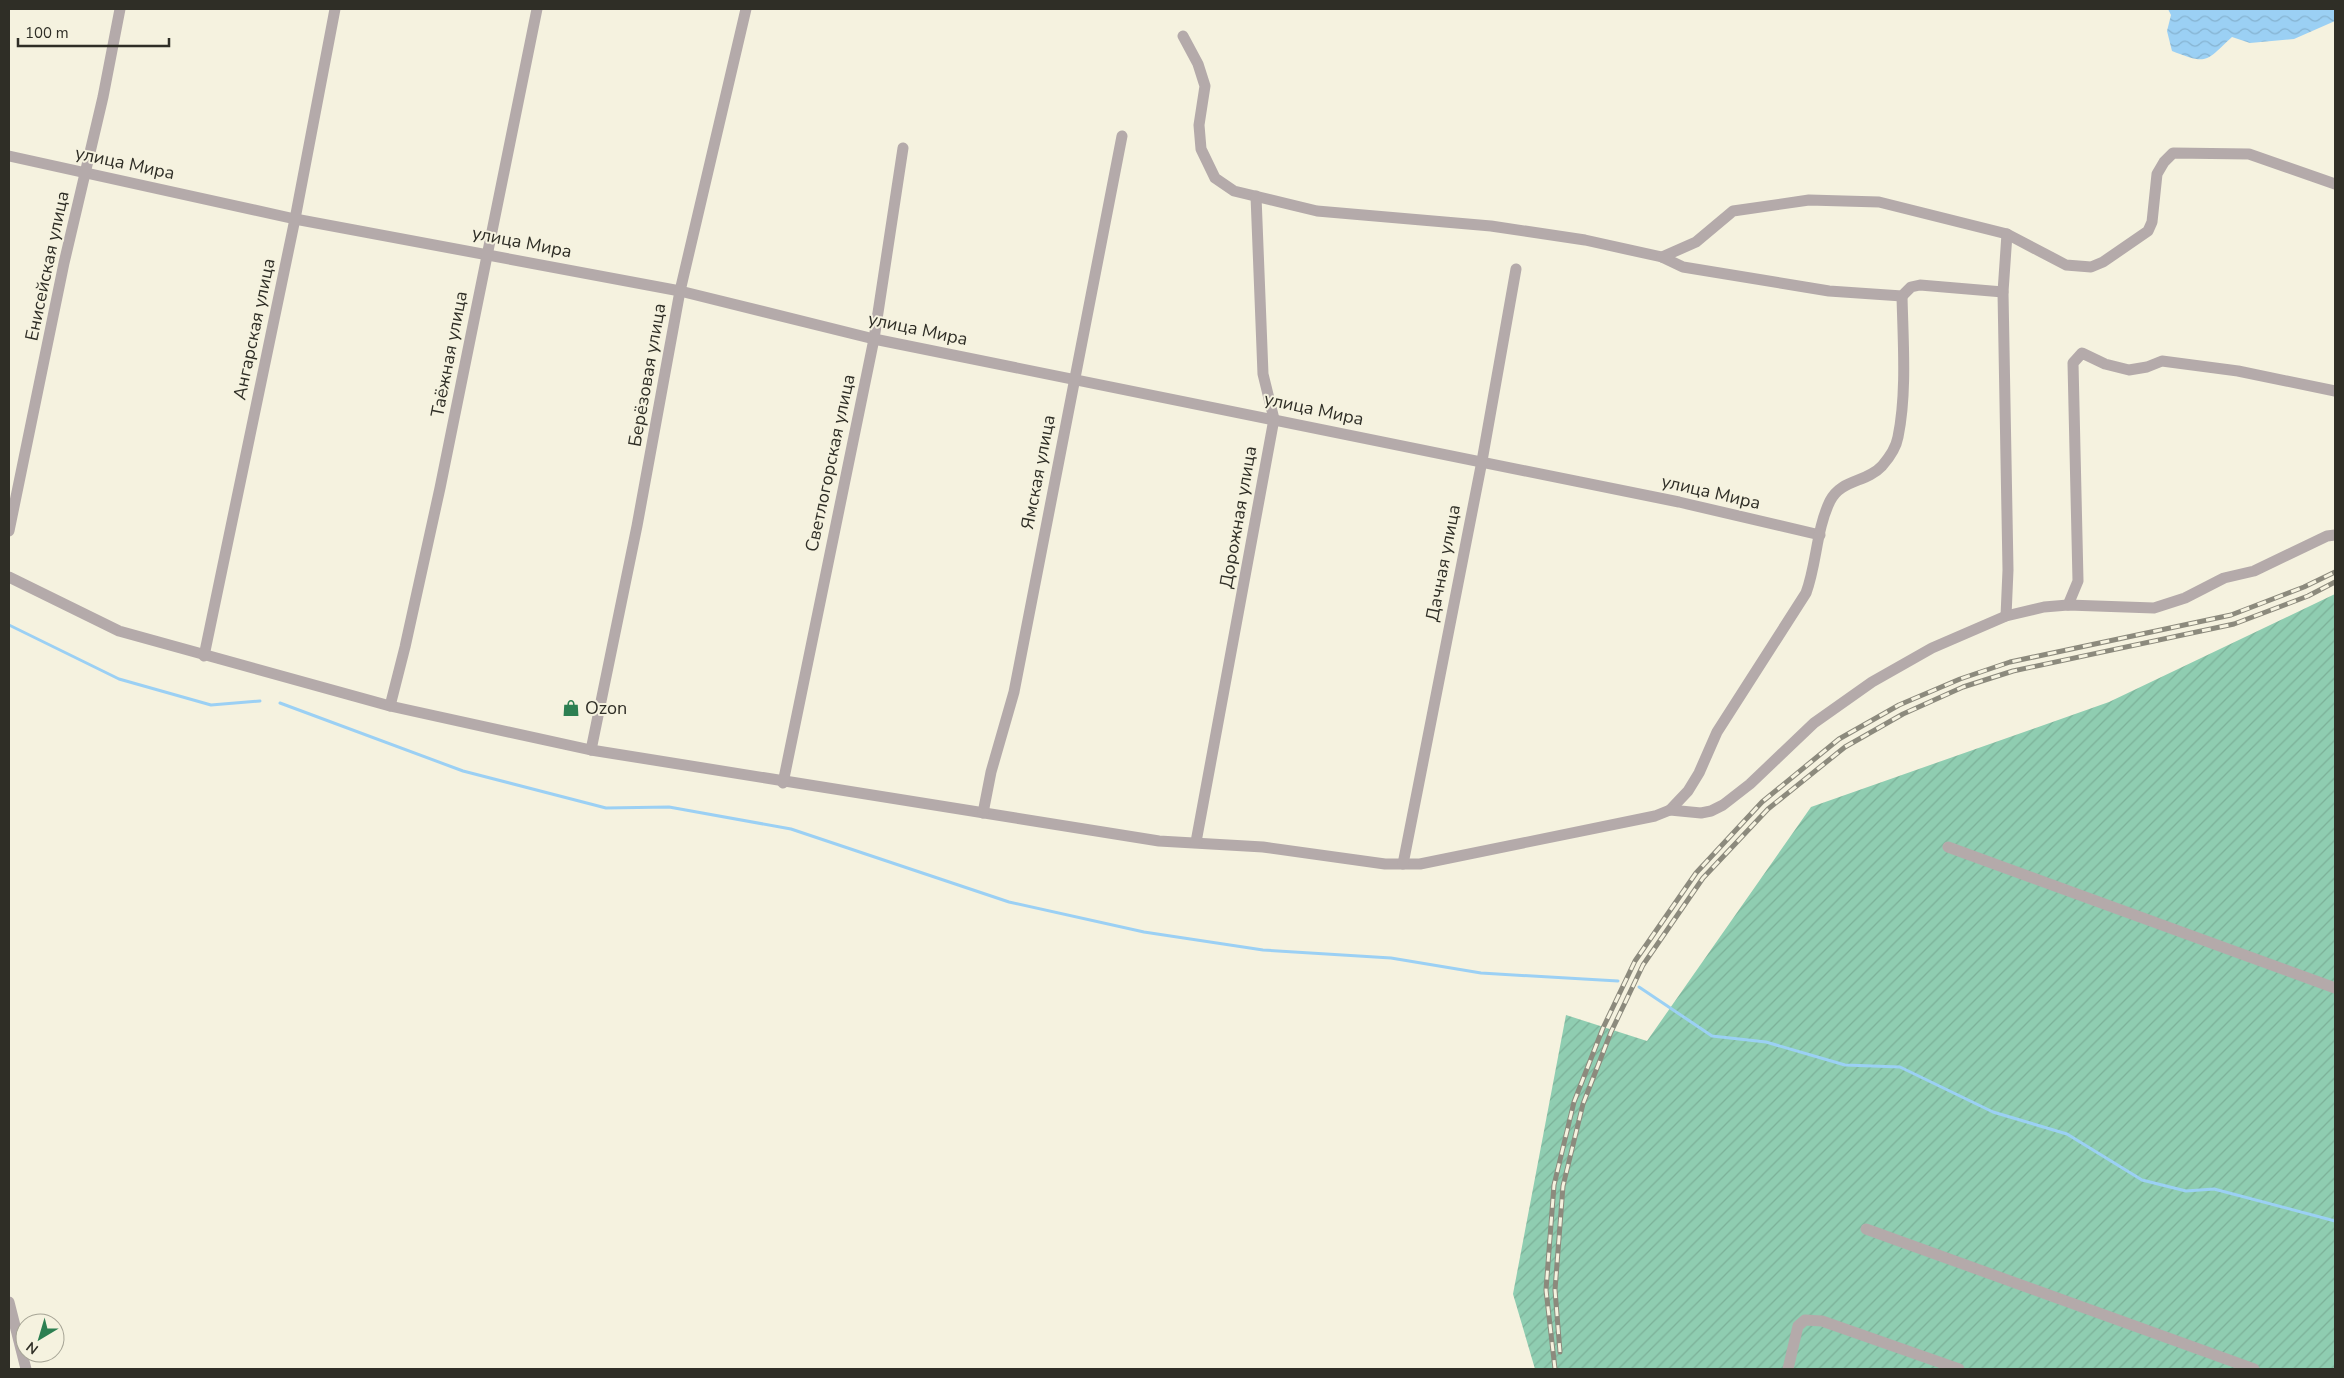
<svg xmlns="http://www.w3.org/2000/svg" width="2344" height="1378" font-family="'Nunito Sans',sans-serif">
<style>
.garden{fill:url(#garden-furrows)}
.water{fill:url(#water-waves)}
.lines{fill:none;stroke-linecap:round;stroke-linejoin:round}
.stream{stroke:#9bd0f4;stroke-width:3}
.minor{stroke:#b4aaaa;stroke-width:11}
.rail-casing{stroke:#8c8a7d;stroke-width:5}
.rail{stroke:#f5f2df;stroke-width:3;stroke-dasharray:9;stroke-linecap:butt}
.labels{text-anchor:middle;stroke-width:4;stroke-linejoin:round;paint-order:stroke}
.street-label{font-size:18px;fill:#2f2e26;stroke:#f5f2df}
.poi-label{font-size:18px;fill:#2f2e26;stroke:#f5f2df;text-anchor:start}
</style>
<defs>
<pattern id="garden-furrows" width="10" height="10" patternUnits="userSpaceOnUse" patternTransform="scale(1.25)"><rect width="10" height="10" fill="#8fcdb1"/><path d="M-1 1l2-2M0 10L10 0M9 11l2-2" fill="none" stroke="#7cb098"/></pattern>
<pattern id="water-waves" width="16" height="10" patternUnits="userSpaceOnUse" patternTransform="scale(1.25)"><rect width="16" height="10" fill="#9bd0f4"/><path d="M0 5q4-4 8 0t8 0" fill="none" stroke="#86b3d1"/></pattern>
</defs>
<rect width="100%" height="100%" fill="#f5f2df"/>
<path class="garden" d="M2335 594V1369H1535L1513 1294 1566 1015 1647 1041 1811 807 2109 702Z"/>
<path class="water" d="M2168 9H2335V21L2294 39 2250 43 2232 37C2205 62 2208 65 2172 51L2167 31 2171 15Z"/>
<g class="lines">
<g class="stream">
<path d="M9 625 119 679 211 705 260 701"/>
<path d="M280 703 463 771 606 808 669 807 791 829 1009 902 1144 932 1263 950 1391 958 1481 973 1618 981"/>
<path d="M1639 987 1712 1036 1766 1042 1845 1065 1900 1067 1993 1112 2067 1134 2142 1180 2186 1191 2214 1189 2335 1221"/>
</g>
<g class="minor">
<path d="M1183 36 1198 64 1205 86 1199 125 1201 149 1215 178 1234 191 1317 211 1491 226 1585 240 1662 257 1683 267 1829 291 1902 296 1911 287 1920 285 2003 292"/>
<path d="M9 156 295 219 680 291 874 339 1679 502 1820 535"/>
<path d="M1662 257 1696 242 1733 211 1809 200 1879 202 2007 234 2066 265 2091 267 2103 262 2148 231 2152 222 2157 174 2164 162 2173 153 2249 154 2335 184"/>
<path d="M9 531 64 263 103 97 120 9"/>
<path d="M9 577 119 631 390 706 591 750 1159 841 1263 847 1385 864H1420L1655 816 1670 810 1688 791 1699 773 1717 732 1806 593C1817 563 1816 530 1830 501 1841 479 1866 483 1882 466 1889 458 1896 448 1898 437 1907 393 1903 341 1902 296"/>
<path d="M2068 605 2078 581 2073 363 2082 353 2105 364 2129 370 2147 367 2162 361 2238 371 2335 391"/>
<path d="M2006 616 2008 570 2003 292 2007 234"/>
<path d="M204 656 295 219 335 9"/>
<path d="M390 706 405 647 440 488 537 9"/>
<path d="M591 750 637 526 680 291 746 9"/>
<path d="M783 783 874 339 903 148"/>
<path d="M1670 810 1701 813 1711 811 1723 805 1750 784 1814 723 1872 682 1932 648 2006 616 2044 607 2068 605 2154 608 2185 598 2224 578 2254 571 2327 536 2335 535"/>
<path d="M983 813 991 772 1014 692 1122 136"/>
<path d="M1196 842 1274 419 1263 374 1256 196"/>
<path d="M1948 847 2335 988"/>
<path d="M1403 864 1482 461 1516 269"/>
<path d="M1866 1229 2254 1369"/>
<path d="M9 1302 26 1369"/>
<path d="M1788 1369 1798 1326 1805 1320 1822 1321 1959 1369"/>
</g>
<g class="rail-casing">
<g id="rail">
<path d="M1560 1352 1555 1290 1563 1186 1583 1104 1611 1032 1643 965 1703 878 1768 809 1845 747 1903 714 1963 687 2013 671 2234 624 2308 596 2335 582"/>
<path d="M1555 1369 1546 1290 1554 1185 1574 1102 1603 1028 1635 961 1696 873 1762 802 1839 739 1899 705 1960 679 2010 662 2231 615 2304 587 2335 572"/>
</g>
</g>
<use href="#rail" class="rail"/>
</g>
<defs>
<g id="shop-bare" transform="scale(1.35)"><path d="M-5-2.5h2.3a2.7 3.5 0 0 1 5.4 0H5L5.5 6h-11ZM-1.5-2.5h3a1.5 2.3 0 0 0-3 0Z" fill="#2c7f51" stroke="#f5f2df" stroke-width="2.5" paint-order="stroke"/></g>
</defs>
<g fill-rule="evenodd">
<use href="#shop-bare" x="571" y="708"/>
</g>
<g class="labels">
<g class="street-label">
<text transform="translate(125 163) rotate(12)" y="6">улица Мира</text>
<text transform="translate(522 242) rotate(11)" y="6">улица Мира</text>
<text transform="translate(47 266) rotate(-78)" y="6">Енисейская улица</text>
<text transform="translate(254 329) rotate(-78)" y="6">Ангарская улица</text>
<text transform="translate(918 329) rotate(12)" y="6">улица Мира</text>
<text transform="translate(449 354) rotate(-79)" y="6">Таёжная улица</text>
<text transform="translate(647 375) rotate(-80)" y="6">Берёзовая улица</text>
<text transform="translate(1314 409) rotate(12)" y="6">улица Мира</text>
<text transform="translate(830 463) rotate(-78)" y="6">Светлогорская улица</text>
<text transform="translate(1038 472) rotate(-79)" y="6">Ямская улица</text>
<text transform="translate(1711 492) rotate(13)" y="6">улица Мира</text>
<text transform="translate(1238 517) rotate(-80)" y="6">Дорожная улица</text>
<text transform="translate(1443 563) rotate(-79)" y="6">Дачная улица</text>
</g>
<g class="poi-label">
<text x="585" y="714">Ozon</text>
</g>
</g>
<rect width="2344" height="1378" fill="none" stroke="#2f2e26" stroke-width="20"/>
<g transform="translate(40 1338) rotate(218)"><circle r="24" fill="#f5f2df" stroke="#a6a495"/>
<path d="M0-4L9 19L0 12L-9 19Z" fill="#2c7f51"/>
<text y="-8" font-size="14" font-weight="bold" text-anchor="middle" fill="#2f2e26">N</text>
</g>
<path d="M18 38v8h151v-8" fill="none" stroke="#2f2e26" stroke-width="2.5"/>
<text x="25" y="38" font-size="15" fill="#2f2e26" stroke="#f5f2df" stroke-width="4" paint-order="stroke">100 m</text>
</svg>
